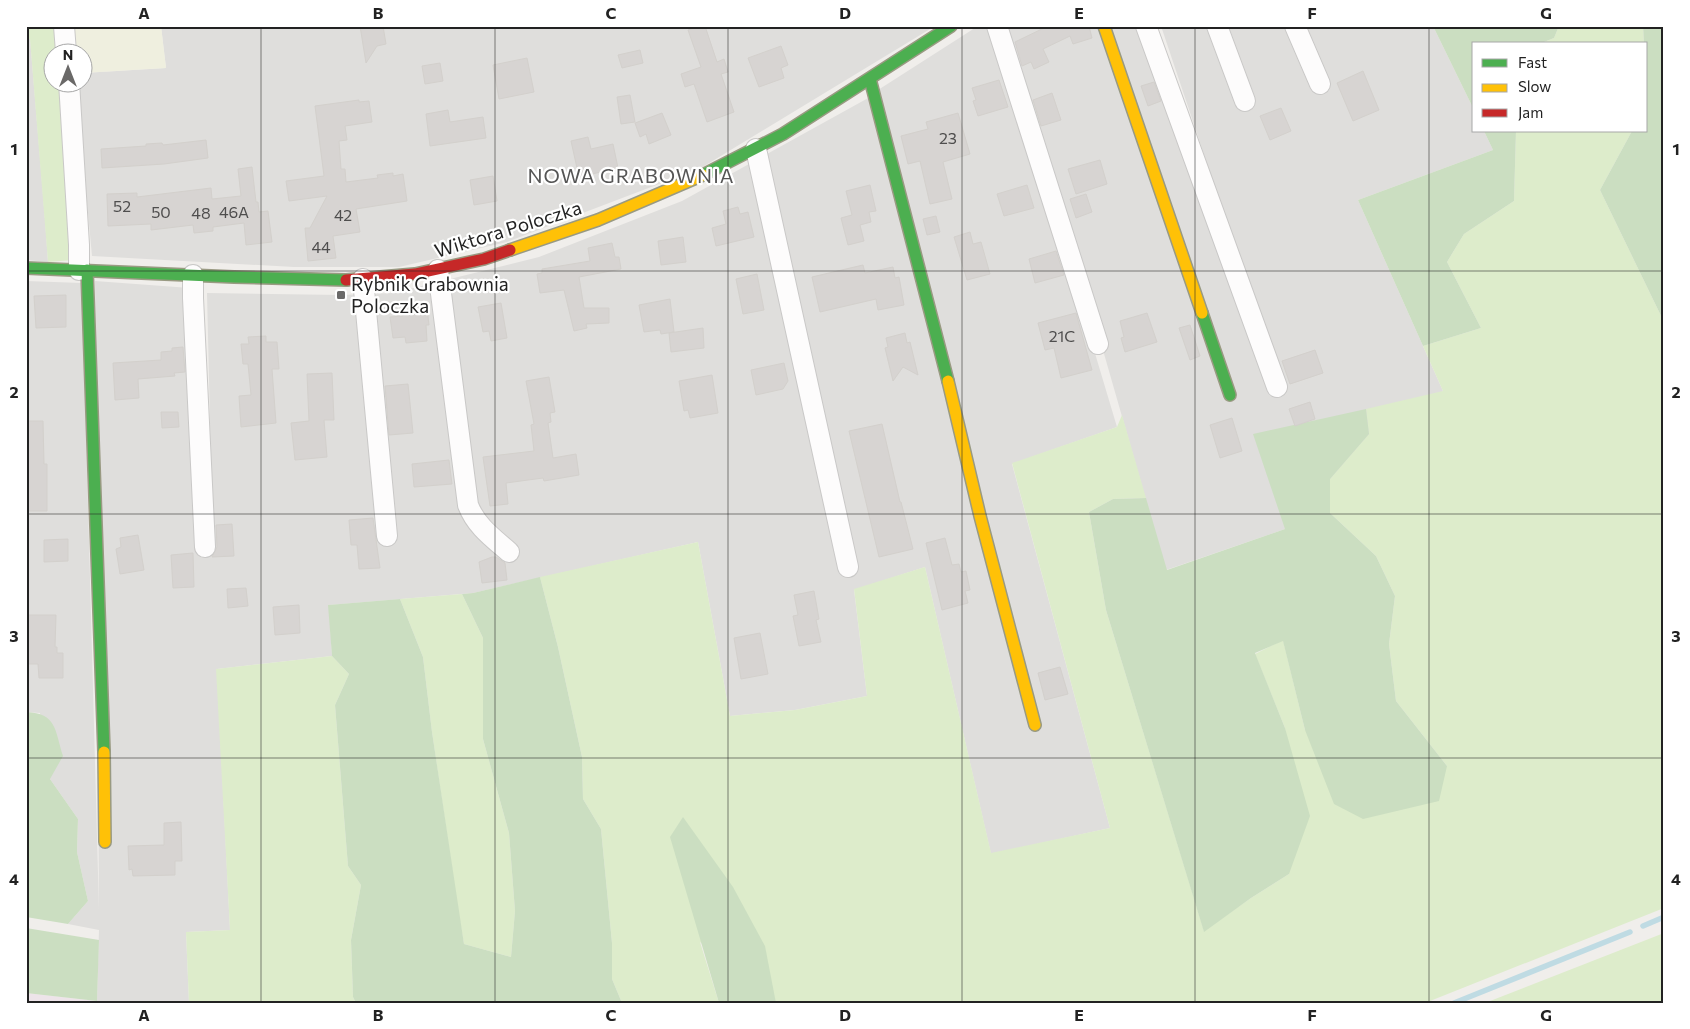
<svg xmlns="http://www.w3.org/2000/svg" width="1690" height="1029" font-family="Commissioner,sans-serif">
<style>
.residential{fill:#dfdedc}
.industrial{fill:#ede4e9}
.farmland{fill:#efefdf}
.grass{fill:#ddeccb}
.forest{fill:#cbdec1}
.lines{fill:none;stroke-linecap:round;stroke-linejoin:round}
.stream{stroke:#bfdbe3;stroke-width:5.5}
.building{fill:#d7d4d2;stroke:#d3d0cc}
.street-casing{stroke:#c9c8c7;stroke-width:22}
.fast-casing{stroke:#999a82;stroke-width:14}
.slow-casing{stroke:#999a82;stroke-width:14}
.jam-casing{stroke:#999a82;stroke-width:14}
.street{stroke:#fdfcfc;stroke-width:20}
.fast{stroke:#4caf50;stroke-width:11}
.slow{stroke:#ffc107;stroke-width:11}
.jam{stroke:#c62828;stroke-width:11}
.grid{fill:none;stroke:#222;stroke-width:1;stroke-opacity:0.55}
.poi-dot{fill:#6a6968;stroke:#fff;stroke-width:2}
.labels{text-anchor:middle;stroke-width:4.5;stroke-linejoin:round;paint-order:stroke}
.number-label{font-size:16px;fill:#4f4e4e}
.street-label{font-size:19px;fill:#222;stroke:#fff}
.poi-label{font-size:19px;fill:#222;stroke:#fff;text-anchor:start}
.neighbourhood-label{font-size:20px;letter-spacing:1px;fill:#555;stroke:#fff}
.neatline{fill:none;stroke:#222;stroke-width:2}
.grid-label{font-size:16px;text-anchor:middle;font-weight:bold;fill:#222}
</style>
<rect width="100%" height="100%" fill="#f0eeeb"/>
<g class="residential">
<path d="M161 26H469V28L473 26H935L701 168 507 242 399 267H294L92 256 76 83 82 82 83 73 166 68Z"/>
<path d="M978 26H993L1071 273 1117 427 1012 464 1110 828 991 854 925 567 854 590 867 696 795 710 730 716 698 542 473 593 329 605 332 656 217 669 230 930 186 932 189 1003H115L97 1001 99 930 68 924 88 901 77 852 78 819 50 779 40 713 26 712V281L82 283 99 910 95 281 190 288 199 552H213L207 293 341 295 393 293 539 257 682 201 870 97 878 90Z"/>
<path d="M1006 26H1143L1282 387 1161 26H1433L1474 110V131H1484L1493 150 1358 200 1443 391 1285 529 1166 570 1070 235Z"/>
<path d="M30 38 45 219 48 262 26 260V39Z"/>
</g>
<path class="industrial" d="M26 993 115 1003H26Z"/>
<path class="farmland" d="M72 26H161L166 68 83 73 82 52H74Z"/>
<g class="grass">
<path d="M26 26H58L60 52H52V82L63 83 73 260 48 262 30 39H26Z"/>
<path d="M1559 26H1643L1644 44H1539L1554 38Z"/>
<path d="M1516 131H1632L1600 190 1664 322V908L1425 1003H775L700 942 719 1003H622L612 979V943L601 829 583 799 582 757 558 647 540 577 698 542 730 716 795 710 867 696 854 589 925 567 991 853 1110 828 1012 463 1117 427 1122 415 1146 498 1113 499 1089 512 1106 610 1204 931 1251 898 1289 874 1285 728 1255 654 1283 640 1305 730 1447 766 1396 701 1389 644 1395 596 1376 556 1330 513V479L1369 434 1366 409 1443 391 1423 346 1481 328 1447 262 1464 234 1514 201Z"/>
<path d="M462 594 483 638V739L509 833 515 911 511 957 464 944 459 916 432 732 423 657 400 599Z"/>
<path d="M332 656 349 674 335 705 348 866 361 885 351 940 353 997 356 1003H189L186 932 230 930 216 669Z"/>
<path d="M1664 933V1003H1485Z"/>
</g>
<g class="forest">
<path d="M1433 26H1559L1554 38 1539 44H1474V110Z"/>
<path d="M1643 26H1664V322L1600 190 1632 131H1646V44H1644Z"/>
<path d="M1484 131H1516L1514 201 1464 234 1447 262 1481 328 1423 346 1358 200 1493 150Z"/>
<path d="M1366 409 1369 434 1330 479V513L1376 556 1395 596 1389 644 1396 701 1447 766 1439 801 1363 819 1334 804 1305 730 1283 641 1255 653 1285 728 1310 816 1289 874 1251 898 1204 932 1106 610 1089 512 1113 499 1146 498 1167 570 1285 529 1253 434Z"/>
<path d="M540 577 558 647 582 757 583 799 601 829 612 943V979L622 1003H356L353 997 351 940 361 885 348 866 335 705 349 674 332 656 328 605 400 599 423 657 432 732 464 944 511 957 515 911 509 833 483 739V638L462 594 473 593Z"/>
<path d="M26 712C57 713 55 731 63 756L50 779 78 819 77 852 88 901 68 924 26 917Z"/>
<path d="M683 817 733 887 765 946 776 1003H719L670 837Z"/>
<path d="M26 928 99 940 97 1001 26 993Z"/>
</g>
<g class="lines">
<g class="stream">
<path d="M1643 926 1664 917"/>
<path d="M1454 1003 1630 932"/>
</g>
</g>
<g class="building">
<path d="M360 26H383L386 44 377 46 366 63Z"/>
<path d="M700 26H705L717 62 724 59 728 72 721 74 734 112 707 122 694 84 685 87 681 74 701 67 688 30Z"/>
<path d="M1048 26H1089L1092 38 1073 44 1070 36 1043 49 1049 62 1034 69 1031 62 1022 66 1015 42Z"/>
<path d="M781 46 788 65 781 68 784 78 759 87 748 58Z"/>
<path d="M640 50 643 63 622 68 618 55Z"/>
<path d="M527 58 534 92 499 99 493 65Z"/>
<path d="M440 63 443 81 425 84 422 66Z"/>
<path d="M1363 71 1379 110 1353 121 1337 83Z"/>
<path d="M999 80 1008 107 978 116 973 101 976 100 972 88Z"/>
<path d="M1154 82 1161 101 1148 106 1141 86Z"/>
<path d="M1052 93 1061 120 1041 126 1033 100Z"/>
<path d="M630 95 635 122 621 124 617 97Z"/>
<path d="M359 100V102L369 101 372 122 345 126 347 140 339 141 341 169H345L346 182 378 178 377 175 393 173V176L403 174 407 201 356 209 360 232 333 236 336 258 308 261 305 228H310L327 196 289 201 286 181 324 176 315 106Z"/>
<path d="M1281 108 1291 131 1270 140 1260 116Z"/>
<path d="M448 110 450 122 483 117 486 138 430 146 426 114Z"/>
<path d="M662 113 671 135 649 144 646 134 640 137 635 123Z"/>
<path d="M958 113 970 154 943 162 952 199 930 204 920 161 908 164 901 136 928 129 926 122Z"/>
<path d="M588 137 591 149 613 144 618 168 579 177 571 141Z"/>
<path d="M206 140 208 158 164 164 102 168 101 149 146 146V144L162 143 163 145Z"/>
<path d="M1100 160 1107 184 1076 194 1068 169Z"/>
<path d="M252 167 256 202H258L259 212 268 211 272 242 246 245 244 223 213 227V231L194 233 193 225 151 230V224L108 226 107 194 137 193V197L211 188 212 199 241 196 238 169Z"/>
<path d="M493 176 497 201 474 205 470 180Z"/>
<path d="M870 185 876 211 869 212 871 222 860 225 864 241 848 245 841 218 852 215 846 191Z"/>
<path d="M1027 185 1034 208 1004 216 997 194Z"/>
<path d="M1086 194 1092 212 1076 218 1070 199Z"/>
<path d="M738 207 740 214 748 212 754 237 716 246 712 228 726 224 723 211Z"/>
<path d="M936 216 940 232 927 235 923 219Z"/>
<path d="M970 232 973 244 981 242 990 274 967 280 954 237Z"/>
<path d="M683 237 686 262 661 265 658 241Z"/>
<path d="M612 243 615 257H619L621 269 579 277 584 308H609V323L586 324 587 328 574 331 564 290 540 293 537 274 542 273V269L590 261 588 248Z"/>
<path d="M1056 251 1064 275 1035 283 1029 259Z"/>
<path d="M863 265 865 273 893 267 895 278 899 277 904 305 878 310 876 299 820 312 812 277Z"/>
<path d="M757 274 764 310 743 314 736 279Z"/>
<path d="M66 295V327L36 328 34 296Z"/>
<path d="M670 299 674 332 661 334 660 330 644 332 639 305Z"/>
<path d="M501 303 507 338 491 341 489 331 483 332 478 307Z"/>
<path d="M427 308 429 325H426L427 341 406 343 405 337 393 338 390 317 403 316 402 311Z"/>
<path d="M1076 313 1092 370 1061 378 1054 348 1045 350 1038 323Z"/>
<path d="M1147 313 1157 342 1125 352 1121 338 1124 337 1120 321Z"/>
<path d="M1190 325 1200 356 1190 360 1179 328Z"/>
<path d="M703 328 704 348 671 352 669 333Z"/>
<path d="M905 333 907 343 910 342 918 375 903 367 893 381 885 348 888 347 886 338Z"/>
<path d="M266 336V342H277L279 369H272L276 423 241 427 239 396 251 395 248 364H243L241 344H249L248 337Z"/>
<path d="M183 347 185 372 174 373 175 376 138 379 139 398 115 400 113 363 161 360V352L172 351V348Z"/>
<path d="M1315 350 1323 373 1290 384 1282 361Z"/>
<path d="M784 363 788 381 783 389 756 395 751 370Z"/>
<path d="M332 373 334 420H324L327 457 295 460 291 423 309 421 307 374Z"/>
<path d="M712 375 718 413 690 418 688 410 684 411 679 381Z"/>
<path d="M549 377 555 412 550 413 551 422 548 423 553 458 576 454 579 475 544 481 543 478 506 483 508 504 490 506 483 457 534 451 531 425 534 424 526 381Z"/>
<path d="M408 384 413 433 389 435 385 386Z"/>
<path d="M1310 402 1315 419 1295 426 1289 409Z"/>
<path d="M161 412H178L179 427 162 428Z"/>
<path d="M1232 418 1242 451 1220 458 1210 425Z"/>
<path d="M26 421H43L44 464H47V511H27Z"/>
<path d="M882 424 900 502H901L913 549 879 557 849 431Z"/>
<path d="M449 460 452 484 414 487 412 464Z"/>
<path d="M373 518 380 568 359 569 357 545H351L349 520Z"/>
<path d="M232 524 234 556 212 557 217 547 216 525Z"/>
<path d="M138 535 144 570 120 574 116 549 121 547 120 538Z"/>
<path d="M945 538 952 565 959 564 961 572 966 571 970 590 965 591 968 603 942 610 926 543Z"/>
<path d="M68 539V561L44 562V540Z"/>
<path d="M193 553 194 587 173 588 171 555Z"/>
<path d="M492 557H496L505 563 507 580 482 583 479 562Z"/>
<path d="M246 588 248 606 228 608 227 589Z"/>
<path d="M814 591 819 619 816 620 821 642 799 646 793 616 798 615 794 595Z"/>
<path d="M299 605 300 633 275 635 273 607Z"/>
<path d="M26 615H56L55 647H57V653H63V678H39L38 664H28Z"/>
<path d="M760 633 768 674 741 679 734 638Z"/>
<path d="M1060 667 1068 694 1045 700 1038 673Z"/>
<path d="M181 822 182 861H175V875L133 876 132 869 129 870 128 846 164 845V823Z"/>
</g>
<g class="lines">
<g class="street-casing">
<g id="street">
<path d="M64 26 66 52"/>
<path d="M997 26 1098 344"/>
<path d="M1146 26 1277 387"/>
<path d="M1217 26 1245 101"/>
<path d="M1295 26 1320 84"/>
<path d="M69 82 79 245V270"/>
<path d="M756 149 848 567"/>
<path d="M438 270 468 505C476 526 493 538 509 552"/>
<path d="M193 275V298L205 547"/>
<path d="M363 279 387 536"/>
</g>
</g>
<g class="fast-casing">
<g id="fast">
<path d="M870 79 948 381"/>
<path d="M703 175 783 134 951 26"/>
<path d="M26 268 234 277 346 280"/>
<path d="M87 270 104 752"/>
<path d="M1202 313 1230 395"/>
</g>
</g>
<g class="slow-casing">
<g id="slow">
<path d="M1104 26 1202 313"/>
<path d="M510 250 598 220 703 175"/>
<path d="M948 381 980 516 1035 725"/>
<path d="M104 752 105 842"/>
</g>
</g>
<g class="jam-casing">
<path id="jam" d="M346 280 415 274 484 259 510 250"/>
</g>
<use href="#street" class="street"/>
<use href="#fast" class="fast"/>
<use href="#slow" class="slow"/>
<use href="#jam" class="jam"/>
</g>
<path class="grid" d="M261 26V1003M495 26V1003M728 26V1003M962 26V1003M1195 26V1003M1429 26V1003M26 271H1664M26 514H1664M26 758H1664"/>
<rect class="poi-dot" x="336" y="290" width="10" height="10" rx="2.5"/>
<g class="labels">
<g class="number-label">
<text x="948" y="144">23</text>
<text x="122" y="212">52</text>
<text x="161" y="218">50</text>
<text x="234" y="218">46A</text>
<text x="201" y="219">48</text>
<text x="343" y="221">42</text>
<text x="321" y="253">44</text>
<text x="1062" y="342">21C</text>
</g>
<g class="street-label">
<text transform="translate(508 229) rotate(-17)" y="7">Wiktora Poloczka</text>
</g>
<g class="poi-label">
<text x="351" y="291">Rybnik Grabownia<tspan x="351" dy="22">Poloczka</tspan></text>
</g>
<g class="neighbourhood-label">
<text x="631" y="183">NOWA GRABOWNIA</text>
</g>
</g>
<rect width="1690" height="1029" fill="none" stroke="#ffffff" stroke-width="55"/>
<rect x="1472" y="42" width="175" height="90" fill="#ffffff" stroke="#a7a7a7"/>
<rect x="1482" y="59" width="25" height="8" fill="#4caf50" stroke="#a7a7a7"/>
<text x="1518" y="68" font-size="15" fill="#222222">Fast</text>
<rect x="1482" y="84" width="25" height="8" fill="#ffc107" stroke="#a7a7a7"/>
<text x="1518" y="92" font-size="15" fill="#222222">Slow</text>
<rect x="1482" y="109" width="25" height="8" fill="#c62828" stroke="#a7a7a7"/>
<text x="1518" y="118" font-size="15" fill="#222222">Jam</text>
<g transform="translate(68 68)"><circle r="24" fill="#ffffff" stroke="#a7a7a7"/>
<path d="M0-4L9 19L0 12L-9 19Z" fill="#6a6968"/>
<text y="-8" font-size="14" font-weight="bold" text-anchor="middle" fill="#222222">N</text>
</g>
<rect x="28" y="28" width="1634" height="974" class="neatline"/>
<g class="grid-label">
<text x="144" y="19">A</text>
<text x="378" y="19">B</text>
<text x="611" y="19">C</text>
<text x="845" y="19">D</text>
<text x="1079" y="19">E</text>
<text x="1312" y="19">F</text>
<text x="1546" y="19">G</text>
<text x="14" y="155">1</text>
<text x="1676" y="155">1</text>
<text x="14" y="398">2</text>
<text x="1676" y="398">2</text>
<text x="14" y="642">3</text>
<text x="1676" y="642">3</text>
<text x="14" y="885">4</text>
<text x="1676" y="885">4</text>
<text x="144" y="1021">A</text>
<text x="378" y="1021">B</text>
<text x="611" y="1021">C</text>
<text x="845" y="1021">D</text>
<text x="1079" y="1021">E</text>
<text x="1312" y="1021">F</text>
<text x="1546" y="1021">G</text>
</g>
</svg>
